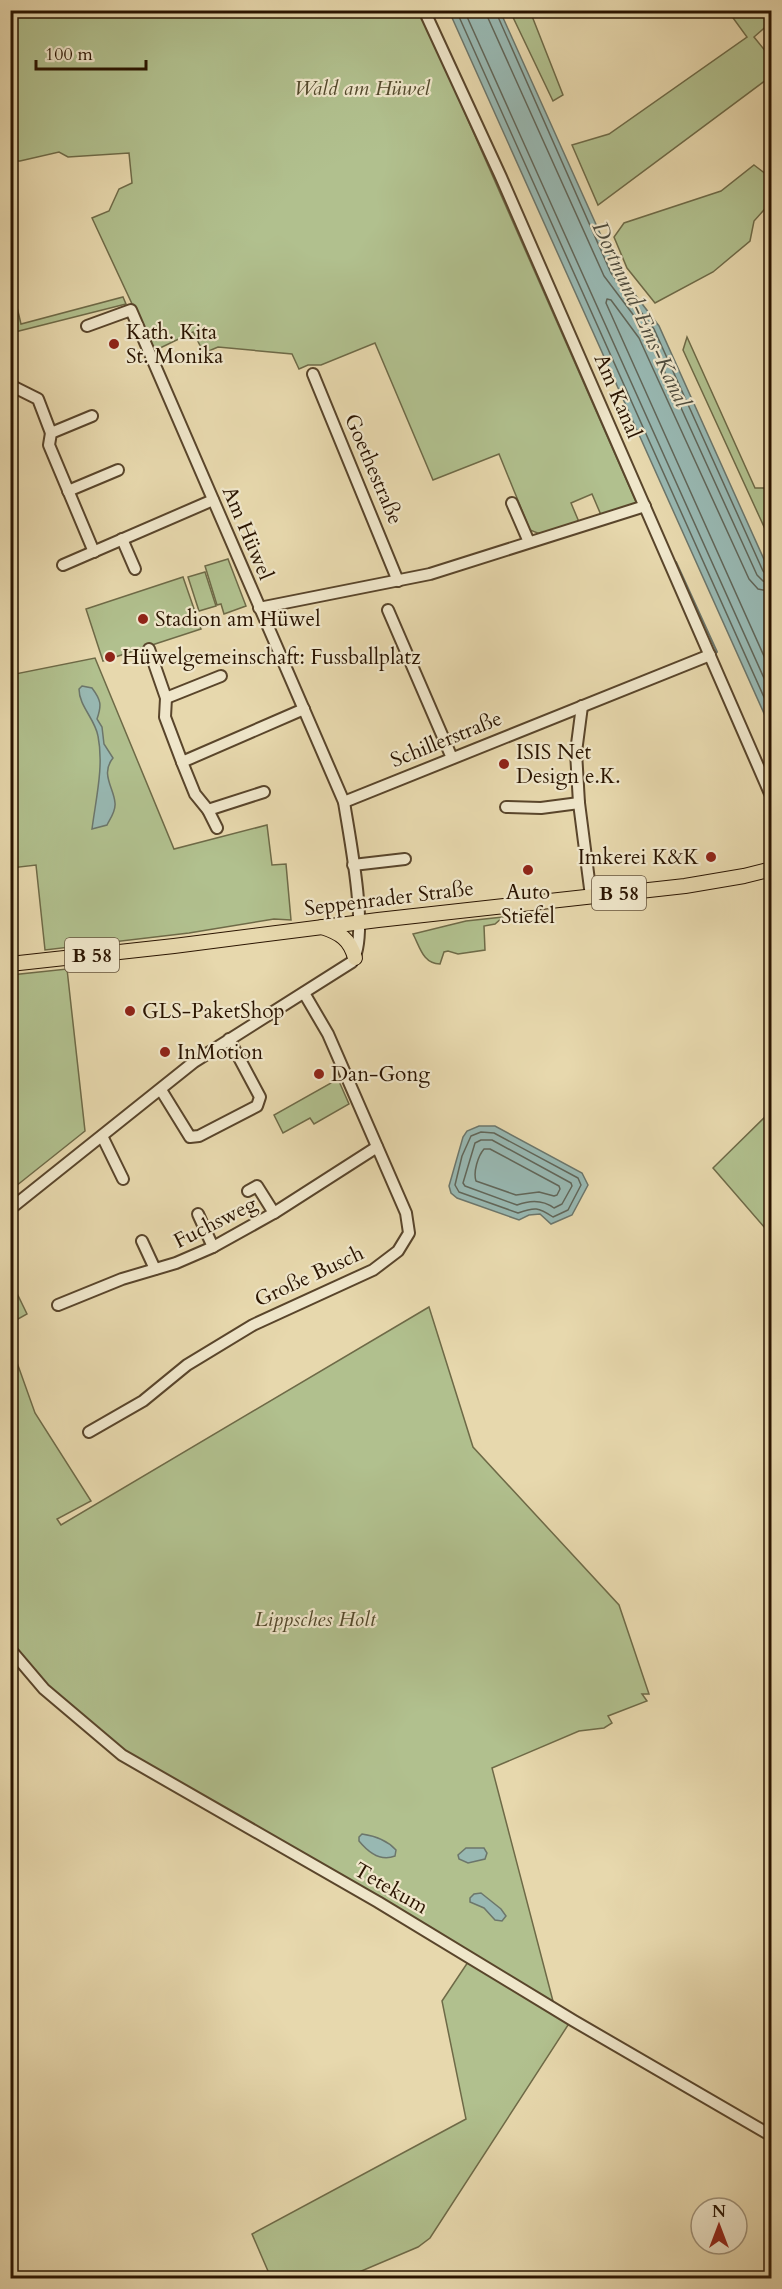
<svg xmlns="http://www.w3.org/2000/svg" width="782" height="2289" font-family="Cardo,serif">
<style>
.green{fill:#b1c08e;stroke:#6e6a47;stroke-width:1.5}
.water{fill:#98b8b2;stroke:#6c766b;stroke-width:1.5}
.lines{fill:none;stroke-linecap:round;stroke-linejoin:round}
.shore{stroke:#616659;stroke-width:1.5}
.stream{stroke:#6c766b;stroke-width:2}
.minor-casing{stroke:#59452b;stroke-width:14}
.major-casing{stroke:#2a1400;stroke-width:16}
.minor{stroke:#efe6ca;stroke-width:10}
.major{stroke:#e7d8ad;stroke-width:14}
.poi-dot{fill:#8f2418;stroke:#efe6ca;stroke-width:2}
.labels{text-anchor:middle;stroke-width:4.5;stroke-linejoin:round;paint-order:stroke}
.shield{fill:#efe6ca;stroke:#65533d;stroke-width:1.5}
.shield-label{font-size:20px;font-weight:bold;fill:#2a1400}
.park-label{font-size:21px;font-style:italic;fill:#52482b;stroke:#efe6ca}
.poi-label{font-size:21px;fill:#2a1400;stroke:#efe6ca;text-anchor:start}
.street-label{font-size:21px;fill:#2a1400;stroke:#efe6ca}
.water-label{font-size:22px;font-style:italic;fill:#504d3e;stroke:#efe6ca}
</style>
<rect width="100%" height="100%" fill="#e7d8ad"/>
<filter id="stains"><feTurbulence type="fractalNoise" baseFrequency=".00333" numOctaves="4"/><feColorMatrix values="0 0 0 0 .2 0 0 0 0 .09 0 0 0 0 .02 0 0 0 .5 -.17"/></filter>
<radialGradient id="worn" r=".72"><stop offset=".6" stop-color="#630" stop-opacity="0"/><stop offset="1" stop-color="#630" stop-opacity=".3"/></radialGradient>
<g class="green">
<path d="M11 11H420L637 504 601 515 592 494 571 503 579 522 540 534 530 530 499 454 433 480 375 343 321 365H308L299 369 292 354 218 347 204 353 193 332 154 351 92 218 109 211 119 189 132 183 129 153 68 157 59 152 20 161H11Z"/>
<path d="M510 11H530L563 95 553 101Z"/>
<path d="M728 11H761L771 22 754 37 771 58 770 77 598 205 572 145 609 134 747 37Z"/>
<path d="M754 165 771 178 772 201 754 221 750 241 713 272 655 303 627 268 614 237 624 223 721 191Z"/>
<path d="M123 297 126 304 11 333V304L16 303 21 324Z"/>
<path d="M687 337 755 488H771V542L683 350Z"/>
<path d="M228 559 246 606 224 614 221 604 217 605 205 566Z"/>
<path d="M205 572 216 606 199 611 188 577Z"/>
<path d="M183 577 201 629 103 661 86 609Z"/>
<path d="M95 658 174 849 267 825 272 865 286 864 291 920 274 919 189 933 45 950 36 865 11 868 10 675Z"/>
<path d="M503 917 495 924 484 926 485 950 458 954 448 951 444 952 440 964C423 964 420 947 413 934L466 921Z"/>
<path d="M67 969 85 1131 11 1190V975Z"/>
<path d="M338 1079 349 1104 314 1124 310 1118 283 1133 274 1115Z"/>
<path d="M771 1111V1235L713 1168Z"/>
<path d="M11 1281 27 1314 11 1323H10Z"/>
<path d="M429 1307 473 1447 619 1605 649 1694H642L647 1701 608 1716 612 1723 604 1728 579 1731 492 1768 554 2005 125 1754 47 1688 11 1646 10 1343 35 1413 91 1501 57 1519 61 1525Z"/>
<path d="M468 1962 570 2022 430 2238 418 2247 345 2278H271L252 2234 466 2119 442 2001Z"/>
</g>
<g class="water">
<path d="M449 11H500L617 271 659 326 771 575V729Z"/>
<path d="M82 686 92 688C101 700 102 705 97 719L102 727 104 744 113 758C100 774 114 788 115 803 116 811 110 819 107 825L92 829C96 798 104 766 98 736 95 719 79 706 79 689Z"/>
<path d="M479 1126H495L582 1173 588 1185 572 1215 551 1224 540 1214 529 1215 519 1220 457 1198 451 1193 449 1186 463 1137 467 1131Z"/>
<path d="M362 1834C376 1836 387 1840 396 1850L395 1856C380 1862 368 1852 359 1841V1837Z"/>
<path d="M466 1848H484L487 1853 485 1859 468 1863 459 1859 458 1855Z"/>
<path d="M481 1893 501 1909 506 1916 502 1921 495 1920 484 1908 470 1902V1898L474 1894Z"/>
</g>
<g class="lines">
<g class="shore">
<path d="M456 10 772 715"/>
<path d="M464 10 772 696"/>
<path d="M487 10 488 18 604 276 647 333 757 575 763 581 772 583"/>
<path d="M495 10 611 273 654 329 763 571 766 574 772 575"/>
<path d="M772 592 758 589 749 579 639 338 611 300 607 299 606 303 772 674"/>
<path d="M481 1132 494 1133 578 1178 581 1185 568 1210 553 1217C538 1207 535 1207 518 1213L459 1192 455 1185 462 1156 471 1136Z"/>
<path d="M481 1140H492L571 1183 572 1186 562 1204 554 1208C542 1199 530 1200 517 1205L465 1186 463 1183 475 1143Z"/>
<path d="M484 1149H490L559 1186 560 1189 557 1195 554 1196 539 1192 516 1195 476 1181C473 1172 478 1156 484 1149Z"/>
</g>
<g class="stream">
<path d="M771 505H772"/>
<path d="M676 562 717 652"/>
</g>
<g class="minor-casing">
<g id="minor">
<path d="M424 10 501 177 772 798"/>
<path d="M313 374 398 581"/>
<path d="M10 385 38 399 51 433"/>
<path d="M92 416 51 433 49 445 94 552"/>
<path d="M68 491 118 470"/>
<path d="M512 503 529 542"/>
<path d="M122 539 135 569"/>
<path d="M63 565 213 500"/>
<path d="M259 608 430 574 645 506"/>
<path d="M388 610 452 758"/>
<path d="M149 649 166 698 165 717 182 762 195 794 208 810 217 828"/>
<path d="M166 698 221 676"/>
<path d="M582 706 576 752 579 803 591 896"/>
<path d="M182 762 304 709"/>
<path d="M344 802 710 655"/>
<path d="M506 807 541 808 579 803"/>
<path d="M208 810 264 792"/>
<path d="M353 865 405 859"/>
<path d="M161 1090 190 1137 199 1136 257 1106 260 1097 229 1039"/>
<path d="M102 1136 123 1179"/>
<path d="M248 1191 257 1186 274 1213"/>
<path d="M10 1209 194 1062 352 962C370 937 349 835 344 802L131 310 87 326"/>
<path d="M198 1214 213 1247"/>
<path d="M142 1241 155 1269"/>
<path d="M58 1305 122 1279 176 1263 213 1247 274 1213 377 1147"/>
<path d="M89 1432 143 1401 187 1365 253 1325 373 1270 398 1251 409 1233 406 1213 328 1034 304 993"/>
<path d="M10 1649 44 1689 122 1755 378 1902 574 2021 772 2136"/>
</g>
</g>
<g class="major-casing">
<g id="major">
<path d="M322 927C340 933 350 939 355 958"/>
<path d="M10 964 174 946 378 920 685 886 744 876 772 869"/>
</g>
</g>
<use href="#minor" class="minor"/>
<use href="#major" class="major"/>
</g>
<g class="poi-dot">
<circle cx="114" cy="344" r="6"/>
<circle cx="143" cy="619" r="6"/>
<circle cx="110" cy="657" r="6"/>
<circle cx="504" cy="764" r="6"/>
<circle cx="711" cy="857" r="6"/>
<circle cx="528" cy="870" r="6"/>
<circle cx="130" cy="1011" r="6"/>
<circle cx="165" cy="1052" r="6"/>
<circle cx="319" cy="1074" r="6"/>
</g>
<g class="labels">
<g class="shield">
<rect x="592" y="876" width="54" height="34" rx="4.5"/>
<rect x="65" y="938" width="54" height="34" rx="4.5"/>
</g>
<g class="shield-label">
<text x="619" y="900">B 58</text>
<text x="92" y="962">B 58</text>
</g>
<g class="park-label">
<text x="362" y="95">Wald am Hüwel</text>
<text x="315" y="1626">Lippsches Holt</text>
</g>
<g class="poi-label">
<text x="126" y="339">Kath. Kita<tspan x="126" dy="24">St. Monika</tspan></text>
<text x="155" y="626">Stadion am Hüwel</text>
<text x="122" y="664">Hüwelgemeinschaft: Fussballplatz</text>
<text x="516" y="759">ISIS Net<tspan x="516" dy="24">Design e.K.</tspan></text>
<text x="699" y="864" text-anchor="end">Imkerei K&amp;K</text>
<text x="528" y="899" text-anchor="middle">Auto<tspan x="528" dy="24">Stiefel</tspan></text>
<text x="142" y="1018">GLS-PaketShop</text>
<text x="177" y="1059">InMotion</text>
<text x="331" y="1081">Dan-Gong</text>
</g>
<g class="street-label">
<text transform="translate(618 396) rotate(67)" y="7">Am Kanal</text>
<text transform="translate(374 469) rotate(67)" y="7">Goethestraße</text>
<text transform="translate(248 533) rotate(67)" y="7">Am Hüwel</text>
<text transform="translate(446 739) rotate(-22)" y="7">Schillerstraße</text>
<text transform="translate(389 898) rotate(-7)" y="7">Seppenrader Straße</text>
<text transform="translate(215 1222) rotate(-27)" y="7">Fuchsweg</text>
<text transform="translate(309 1276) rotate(-25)" y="7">Große Busch</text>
<text transform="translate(391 1888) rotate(30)" y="7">Tetekum</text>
</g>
<g class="water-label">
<text transform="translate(642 314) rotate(65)" y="8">Dortmund-Ems-Kanal</text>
</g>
</g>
<rect width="782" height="2289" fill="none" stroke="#e7d8ad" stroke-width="36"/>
<rect x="12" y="12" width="758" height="2265" fill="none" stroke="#2a1400" stroke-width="3"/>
<rect x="18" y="18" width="746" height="2253" fill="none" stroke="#2a1400" stroke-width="1.5"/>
<g transform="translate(719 2226)"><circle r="28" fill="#efe6ca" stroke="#a09279" stroke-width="1.5"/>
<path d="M0-4.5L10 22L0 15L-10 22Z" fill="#8f2418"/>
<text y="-9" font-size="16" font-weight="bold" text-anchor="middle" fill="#2a1400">N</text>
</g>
<path d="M36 60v9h110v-9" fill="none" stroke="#2a1400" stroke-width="3"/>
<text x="45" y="60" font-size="18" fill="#2a1400" stroke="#efe6ca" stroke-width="4.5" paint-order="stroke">100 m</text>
<rect width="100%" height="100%" filter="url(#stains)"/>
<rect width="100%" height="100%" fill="url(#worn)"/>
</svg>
